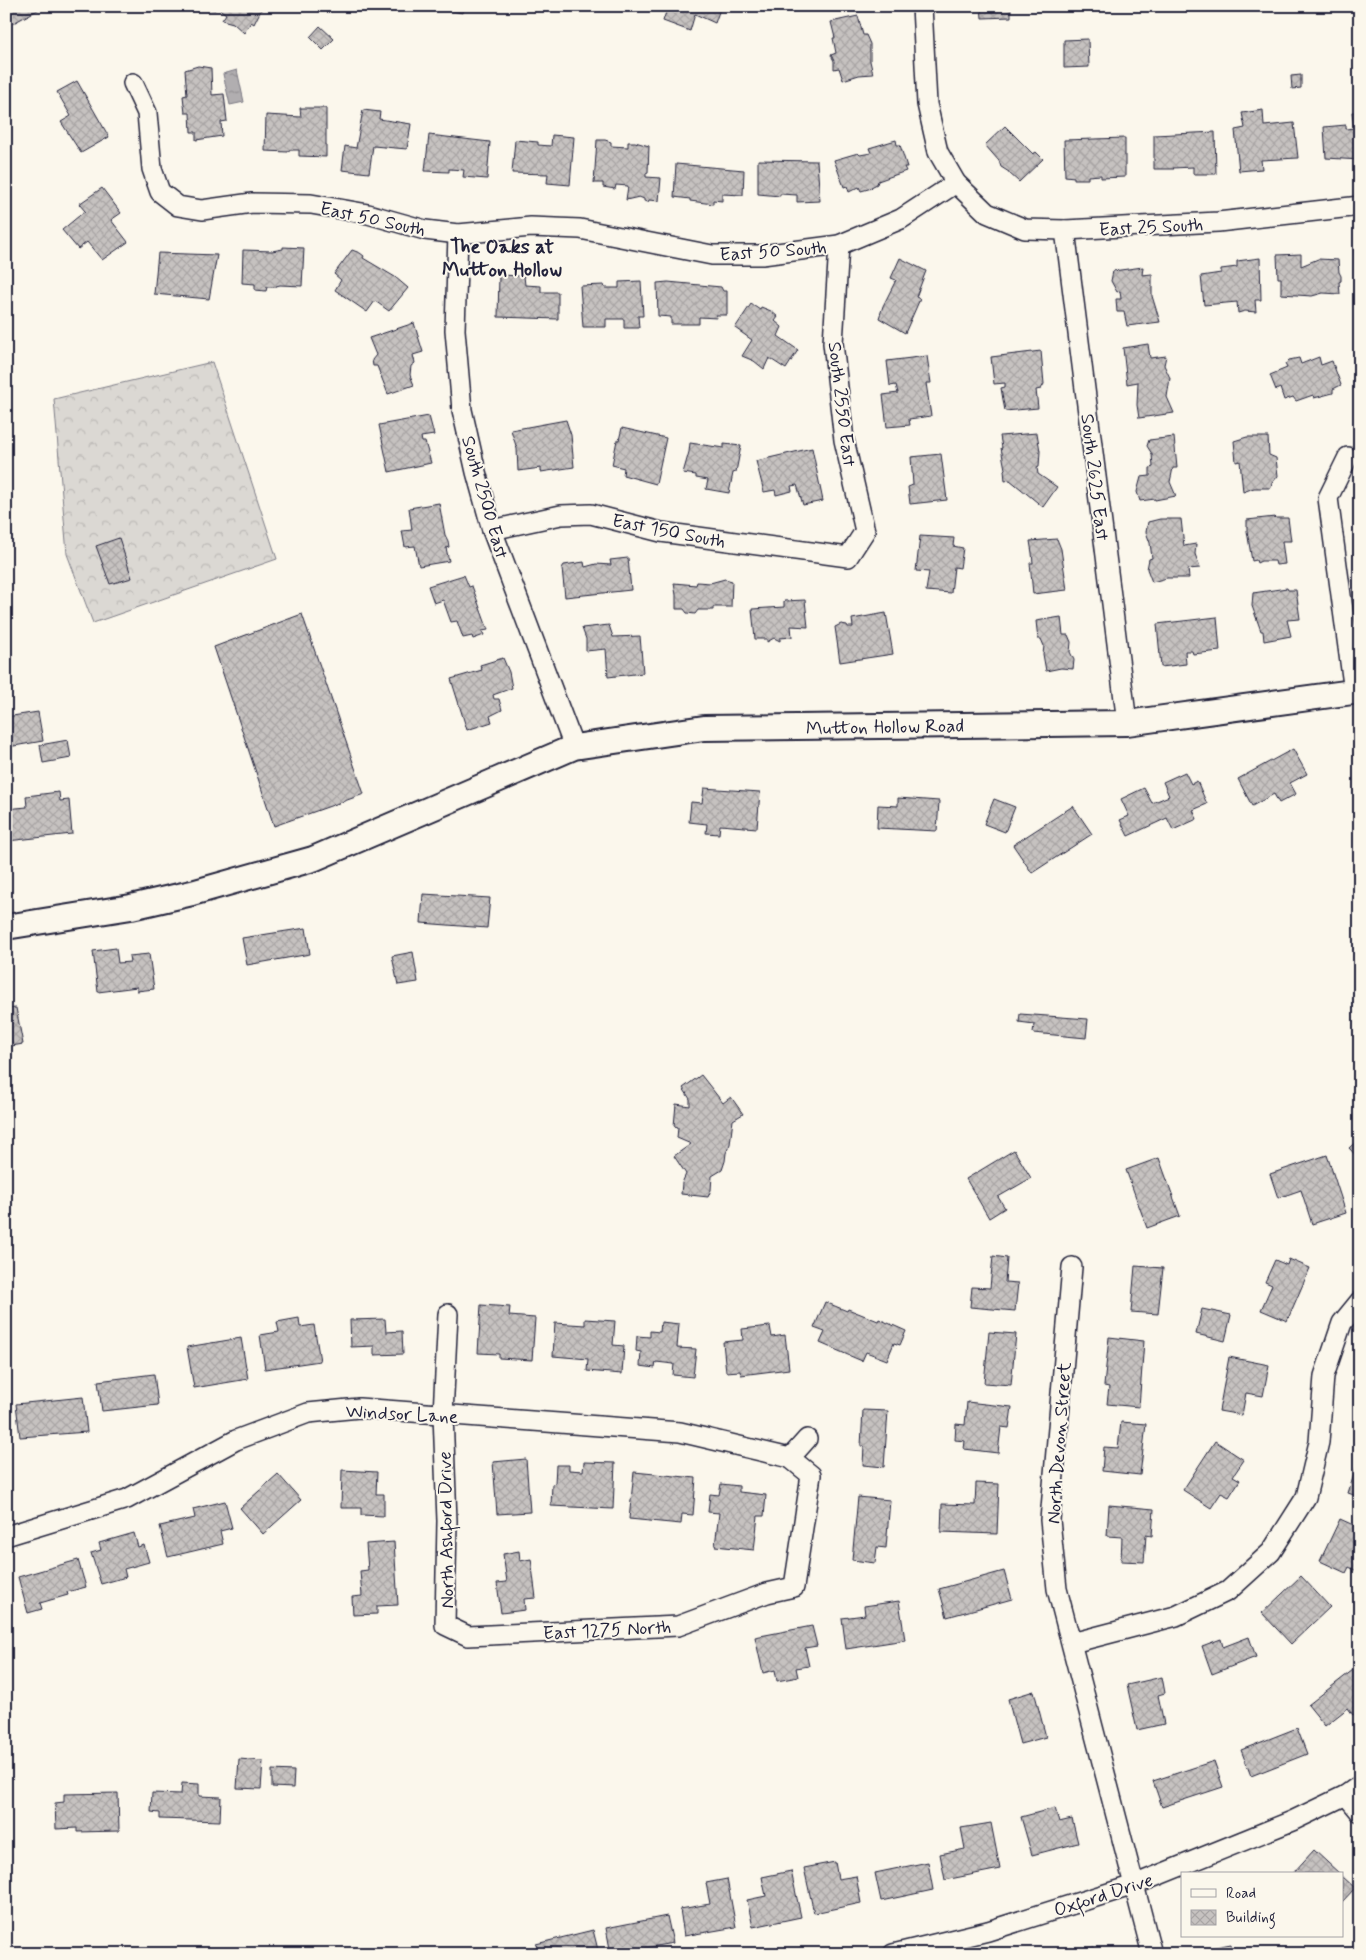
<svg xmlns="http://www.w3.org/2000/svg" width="1366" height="1960" font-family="Mynerve,sans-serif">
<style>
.forest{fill:url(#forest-crowns);stroke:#7e7d87}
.water{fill:url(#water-ripples);stroke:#787681}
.building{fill:url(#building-cross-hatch);stroke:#22223b}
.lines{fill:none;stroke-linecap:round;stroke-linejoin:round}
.minor-casing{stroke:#22223b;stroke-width:22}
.tertiary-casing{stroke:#22223b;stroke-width:28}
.minor{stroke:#fbf7ec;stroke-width:19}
.tertiary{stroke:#fbf7ec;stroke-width:24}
.labels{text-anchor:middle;stroke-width:4;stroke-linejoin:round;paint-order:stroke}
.street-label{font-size:19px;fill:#22223b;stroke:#fbf7ec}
.neighbourhood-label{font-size:20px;font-weight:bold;fill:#22223b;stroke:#fbf7ec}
</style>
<defs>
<pattern id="forest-crowns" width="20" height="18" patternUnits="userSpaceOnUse" patternTransform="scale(1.25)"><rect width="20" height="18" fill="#dbd8d3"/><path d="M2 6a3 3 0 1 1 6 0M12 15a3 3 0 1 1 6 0" fill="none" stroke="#bcb9b6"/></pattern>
<pattern id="water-ripples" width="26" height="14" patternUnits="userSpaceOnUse" patternTransform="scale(1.25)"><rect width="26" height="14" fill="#b1aeb0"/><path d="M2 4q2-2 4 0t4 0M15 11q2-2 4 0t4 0" fill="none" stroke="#908d90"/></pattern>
<pattern id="building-cross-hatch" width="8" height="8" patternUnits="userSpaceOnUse" patternTransform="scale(1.25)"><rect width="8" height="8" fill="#c6c2c0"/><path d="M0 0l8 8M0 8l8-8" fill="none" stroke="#aaa6a6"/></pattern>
</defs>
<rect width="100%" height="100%" fill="#fbf7ec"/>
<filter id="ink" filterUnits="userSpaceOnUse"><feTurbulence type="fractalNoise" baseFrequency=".02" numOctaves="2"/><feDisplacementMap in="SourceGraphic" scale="10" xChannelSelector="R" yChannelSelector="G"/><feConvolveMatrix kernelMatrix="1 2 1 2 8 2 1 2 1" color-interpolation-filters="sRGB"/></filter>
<g filter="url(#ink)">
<path class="forest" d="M212 362 277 559 93 623 67 554 54 399Z"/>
<path class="water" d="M237 70 244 102 230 105 223 74Z"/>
<g class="building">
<path d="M6 6H45L6 27Z"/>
<path d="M192 6H263L254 24 251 22 244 33 233 23 222 20 226 14 217 7 215 10 192 8Z"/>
<path d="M424 6H464L463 13Z"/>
<path d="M668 6H721L715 23 695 14 690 31 663 21Z"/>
<path d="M981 6H1011V17L982 18Z"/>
<path d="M858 16 863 35H866L870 44V61L873 74 859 75 843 80 839 68 834 69V61L831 55 836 53 833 38H835L831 22Z"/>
<path d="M320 26 334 39 323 50 310 37Z"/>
<path d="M1088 39 1089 67 1064 68V40Z"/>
<path d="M198 66 211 68 212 95 224 94 227 121 221 122 222 136 196 140V132H191L190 113H185L183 96 187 95 185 70Z"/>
<path d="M1301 75V88L1292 89 1291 76Z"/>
<path d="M77 81 109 137 81 153 61 122 71 116 57 92Z"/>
<path d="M300 108H326V157L299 156V150H289L288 152 265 151 266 115 301 117Z"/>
<path d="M363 110 380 112 379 119 411 124 407 149 373 146 369 173 342 170 345 146 356 148Z"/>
<path d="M1263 110 1264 126 1294 123 1298 158 1261 160 1262 169 1239 171 1235 130 1245 128 1242 113Z"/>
<path d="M1352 112H1360V160L1326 158 1324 127 1346 125V129L1354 128Z"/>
<path d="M1005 126 1033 154 1036 152 1043 159 1019 182 1009 173V172L1001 167 999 161 985 145Z"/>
<path d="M1215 132 1216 174H1193V167L1173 168 1174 169H1154V135Z"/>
<path d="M429 135 490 142 487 179 463 177 464 170 449 169V172L425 171Z"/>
<path d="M552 135 574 137 570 185 547 183 548 174 512 173 515 140 538 142V145L551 146Z"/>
<path d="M1125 138V177L1101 178V175L1088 176V179H1074V177L1065 176 1064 140Z"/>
<path d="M597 140H605L611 142V146L628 147V142H635L649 146 648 172 646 173V177L661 178 659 201 649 200 648 202 644 201V199L639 197 626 200 628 186 616 185 615 189 603 187V183H594Z"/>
<path d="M896 140 897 145H900L907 167H904L906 171 878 181 877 184 871 187 872 188 861 191 859 187 849 192 847 186 844 187 834 160 858 153 860 155 871 153 869 148Z"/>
<path d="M758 160 817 161 820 201 797 202V195L780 194V196L758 194Z"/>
<path d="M676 164 744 170 743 195 722 194V201L713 200V204L690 201V199L674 197Z"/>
<path d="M102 188 121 213 111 220 128 242 102 260 87 242 78 249 62 230 85 211 79 204Z"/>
<path d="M283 247 304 248 302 286 280 285 276 286V287H267L266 291 255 290V284L242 283 243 250 272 251 283 249Z"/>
<path d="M1354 249H1360V284H1356Z"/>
<path d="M352 250 360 253 364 256 363 258 395 277 408 288 389 311 375 301 367 312 335 290 341 280 334 274Z"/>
<path d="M158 253 217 255 209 299 154 294Z"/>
<path d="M1301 254V266L1318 259 1338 260 1339 272 1341 276V281L1339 282 1340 294 1323 293 1312 296 1281 294V278H1278L1277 255Z"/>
<path d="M900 258 926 271 916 297 920 299 905 333 879 318 883 306 896 280 891 278Z"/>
<path d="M1260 258 1261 300H1255L1256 312 1245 311 1238 313 1237 302 1204 305 1201 276 1221 273V269L1237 267V261Z"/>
<path d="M1143 267 1142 275 1152 274V296L1160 322 1127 326 1124 312H1117L1116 299H1121L1120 291 1117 292 1111 281 1113 271Z"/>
<path d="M499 275 524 276 525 285 541 286V292H558V319L498 317Z"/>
<path d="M641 281 643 316H638L639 328H624V319H606V327H583L580 286 604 285 605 288H619V282Z"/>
<path d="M668 282 721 287 723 291H727V315H716L717 318 699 317V324H671V317L658 316 657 283Z"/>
<path d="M751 304 760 310 761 307 771 311 778 317 775 321 782 327 778 336 798 350 786 369 769 358 764 369 754 361 742 356 752 340 735 328Z"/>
<path d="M414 323 423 352 413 355 415 363 411 366 410 375 414 385 388 394 377 366H373L372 360 376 355 369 338Z"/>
<path d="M1148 344 1150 358 1166 356 1164 365 1170 378 1167 397 1174 413 1139 418 1137 405 1138 382 1127 384 1123 348Z"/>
<path d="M1041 351 1044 384 1041 389 1036 390 1038 408 1005 411 1001 388 1005 387V383L994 384 991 357Z"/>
<path d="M927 356 931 383H926L931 416 909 419 910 425 887 427 883 395 898 393 896 385 890 386 887 361Z"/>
<path d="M1319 357 1321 365 1332 361 1341 385 1333 389V393L1314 398 1313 395 1296 401 1293 397 1284 400 1280 388 1276 390 1270 375 1287 368 1285 364 1289 360 1299 358 1301 364Z"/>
<path d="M429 416 434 435 421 437 422 442H425L431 463 389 472 379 425Z"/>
<path d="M566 420 571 435 574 467 541 472V468L518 471 517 449 511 430Z"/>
<path d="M622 428 666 438 656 484 623 475 624 468 612 465 617 440H619Z"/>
<path d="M1037 433 1040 451 1039 467 1037 468 1038 474 1057 487 1043 507 1010 480 1005 481 1004 470 1005 469 1001 448H1002L1000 436Z"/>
<path d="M1174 437 1177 468H1173L1170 482 1176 496 1155 500V499L1140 501 1137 492 1141 477 1150 476V468L1153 467 1152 454 1147 446 1149 440Z"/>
<path d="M1247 437H1268L1269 455 1276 458 1278 476 1272 483 1271 488H1254L1243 492 1240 461 1236 462 1234 441Z"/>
<path d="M690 443 724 448V444L741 446 736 472 733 473 729 493 706 489 708 480 696 478V475L683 473 689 452Z"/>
<path d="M812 448 823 501 803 505 797 485 791 486 792 491 776 495 775 490 764 492 756 461Z"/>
<path d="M941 454 947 500 910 504 908 487 913 485 911 457Z"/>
<path d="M439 503 445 535 448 541 449 547 446 548 449 561 419 566 415 546 405 547 402 531 412 530 409 508Z"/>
<path d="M1275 517 1276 518H1288L1291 541H1282L1285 564 1276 565 1275 561H1261L1257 563 1256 560 1252 561 1247 531V520Z"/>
<path d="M1160 519H1181L1184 546 1196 544 1195 554 1200 568 1188 569 1189 578H1167L1152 582 1147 569 1149 559 1152 558 1150 543 1146 532 1148 522Z"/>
<path d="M920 536 954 538 953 546 963 548 960 568 954 567 951 593 926 591 929 572 916 571Z"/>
<path d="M119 538 132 578 110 584 96 546Z"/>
<path d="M1057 539 1061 549 1067 590 1033 594 1030 563H1033L1032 553 1030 541Z"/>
<path d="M628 558 631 590 565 597 562 568 564 565 584 562 585 567 596 564 611 565 610 560Z"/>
<path d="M464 575 469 587 472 586 488 630 482 631 484 635 473 639 472 636 463 638 457 621 451 622 443 600 434 603 428 586Z"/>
<path d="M725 579 732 581 731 607H713V610H698L695 614 687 613 684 609H676V595L674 583 696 585 697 582 710 583Z"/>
<path d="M1287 588 1288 590H1296L1300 619 1287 620 1291 636 1264 641 1263 631H1261L1252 606 1253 593Z"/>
<path d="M805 600 808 627 791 626 792 637 780 638V641L774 638 767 642V639H755L752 609 784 607V601Z"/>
<path d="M886 613 893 654 840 662 835 627 841 624 847 625 848 627H853L852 619Z"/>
<path d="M302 614 364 794 274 826 214 647Z"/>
<path d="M1061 617 1063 635H1068L1071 642 1070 652 1074 660 1073 669 1061 668 1046 671 1043 654 1044 646 1041 639H1038L1036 621Z"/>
<path d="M1217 617 1220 651 1193 654 1192 651H1185L1186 664 1161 667 1157 624Z"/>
<path d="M609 625 613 637 640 636 643 673 608 677 606 649 586 651V639L582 628Z"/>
<path d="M503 658 509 672 512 688 493 695 494 699H499L502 710 490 716 492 722 467 730 451 679 482 670 480 665Z"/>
<path d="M38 712 43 741 8 747 6 717Z"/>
<path d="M68 740 71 758 43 763 40 745Z"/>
<path d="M1293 749 1307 774 1290 783 1296 794 1279 803 1274 794 1252 806 1238 779Z"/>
<path d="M1185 772 1191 784 1197 781 1207 804 1193 810 1197 819 1173 830 1167 818 1128 836 1120 820 1129 816 1121 799 1144 788 1152 803 1169 796 1163 782Z"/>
<path d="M704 788 760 792 757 828 720 825 719 834 706 833 707 824 689 822 691 802 702 803Z"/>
<path d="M59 792 60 801 69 800 72 834 7 841 6 809 27 807 26 796Z"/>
<path d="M898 798 939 801 937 831 877 828 878 805 898 806Z"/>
<path d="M994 799 1015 807 1005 832 984 824Z"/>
<path d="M1073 806 1092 834 1032 873 1013 845Z"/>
<path d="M423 894 490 898 487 928 421 923Z"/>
<path d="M306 928 310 954 247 965 242 938Z"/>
<path d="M116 948 118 963 130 962 129 956 149 954 154 989 137 991V987L98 992 93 951Z"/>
<path d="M413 952 418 982 398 985 392 956Z"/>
<path d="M16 1008 23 1044 6 1047V1009Z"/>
<path d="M1020 1014 1088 1019 1086 1038 1033 1033 1034 1024 1019 1022Z"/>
<path d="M701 1075 723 1103 731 1097 743 1114 733 1120 730 1144 726 1153 725 1161 722 1170 712 1176 711 1190 708 1197 681 1194 682 1183 686 1174 674 1156 691 1144 677 1138 678 1127 674 1126 676 1104 690 1106V1099L683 1088Z"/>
<path d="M1360 1138V1160L1349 1148Z"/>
<path d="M1014 1150 1031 1178 998 1197 1005 1208 989 1218 966 1179Z"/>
<path d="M1327 1155 1346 1213 1312 1224 1301 1190 1278 1198 1270 1174Z"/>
<path d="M1159 1158 1180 1216 1147 1228 1126 1170Z"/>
<path d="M993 1256 1007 1258 1005 1282 1018 1283 1015 1311 970 1307 972 1287 990 1288Z"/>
<path d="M1289 1259 1310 1268 1287 1321 1261 1310 1272 1285 1265 1282 1275 1260 1287 1265Z"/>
<path d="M1135 1266 1163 1268 1158 1314 1131 1312Z"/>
<path d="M825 1302 847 1311 848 1309 878 1321 879 1319 906 1331 900 1345 894 1343 887 1360 866 1352 862 1361 820 1343 825 1332 814 1328Z"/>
<path d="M481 1305 510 1307 509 1316 535 1318 532 1360 499 1358V1354L478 1353Z"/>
<path d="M1202 1309 1231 1315 1225 1341 1196 1334Z"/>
<path d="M299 1318 300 1327 314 1325 320 1361 265 1369 260 1335 279 1332 277 1322Z"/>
<path d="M385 1319 386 1332 402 1331 403 1354 374 1355V1346L351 1347 350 1320Z"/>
<path d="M585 1319 615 1321 613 1345 624 1346 622 1374 587 1371 588 1359 553 1356 555 1323 585 1325Z"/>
<path d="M661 1322 679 1324 677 1348 696 1349 693 1377 673 1375 674 1364 656 1362 655 1368 640 1366 641 1352 636 1351 637 1336 650 1337V1331L660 1332Z"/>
<path d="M770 1326 772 1337 785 1335 789 1369 741 1375 740 1371 726 1372 723 1342 743 1340 742 1329Z"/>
<path d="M989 1332 1016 1334 1011 1385 984 1383Z"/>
<path d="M1109 1337 1144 1341 1139 1407 1107 1404 1109 1387 1104 1386Z"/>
<path d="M241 1338 248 1379 194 1388 187 1347Z"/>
<path d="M1229 1357 1269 1365 1263 1396 1246 1393 1242 1415 1219 1411Z"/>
<path d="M154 1374 158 1405 102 1411 98 1381Z"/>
<path d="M83 1397 87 1432 20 1437 16 1404Z"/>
<path d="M967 1402 1012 1407 1009 1428 1001 1427 998 1453 964 1449 965 1441 955 1440 956 1424 965 1425Z"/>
<path d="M863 1410 888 1411 884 1467 863 1465 864 1446H861Z"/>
<path d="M1121 1422 1146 1424 1140 1475 1102 1471 1104 1447 1118 1448Z"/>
<path d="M1215 1441 1244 1460 1233 1476 1240 1480 1229 1497 1221 1493 1211 1508 1183 1490Z"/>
<path d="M1360 1456V1497L1348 1493Z"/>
<path d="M526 1459 530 1512 497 1514 493 1462Z"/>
<path d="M584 1462 615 1463 613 1509 551 1506 552 1484 555 1483 556 1465H569V1470L583 1471Z"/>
<path d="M342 1470 377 1472 376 1494H384V1516L361 1515V1508H341Z"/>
<path d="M634 1472 696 1478 693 1515 682 1514 681 1524 629 1519Z"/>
<path d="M278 1474 301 1500 263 1534 240 1508Z"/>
<path d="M976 1483 999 1484 997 1534 941 1532 942 1504 975 1505Z"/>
<path d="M721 1484 739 1486V1492L766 1495 764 1516H758L754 1550 715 1546 719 1513 708 1512 710 1494 719 1495Z"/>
<path d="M858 1497 890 1500 886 1548 877 1547 875 1563 852 1560Z"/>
<path d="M225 1501 232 1528 220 1531 223 1544 168 1557 160 1526 195 1518 193 1509Z"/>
<path d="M1109 1505 1154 1509 1152 1536 1146 1535 1144 1562 1121 1561 1122 1537 1107 1536Z"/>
<path d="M1340 1519 1360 1528 1359 1572 1349 1567 1346 1573 1320 1561Z"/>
<path d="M134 1533 138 1547 144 1545 149 1562 124 1569 126 1577 101 1584 91 1553 101 1550 99 1543Z"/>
<path d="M394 1542 398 1605 377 1606V1614L353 1615 352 1597 362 1596 360 1571 368 1570 366 1544Z"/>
<path d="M519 1551 520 1561 531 1559 536 1598 524 1599 525 1610 501 1613 497 1583 507 1582 503 1554Z"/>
<path d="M78 1560 86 1587 67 1592 68 1595 40 1603 42 1609 28 1613 18 1577Z"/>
<path d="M1004 1571 1012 1599 947 1617 939 1589Z"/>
<path d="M1301 1576 1330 1607 1291 1644 1262 1613Z"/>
<path d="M899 1601 905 1640 846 1649 842 1618 865 1615 864 1606Z"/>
<path d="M812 1626 817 1646 805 1648 809 1666 796 1668 798 1677 777 1681 775 1670 763 1673 755 1637Z"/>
<path d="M1249 1637 1256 1657 1212 1674 1202 1646 1221 1639 1223 1647Z"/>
<path d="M1353 1670 1360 1679V1711L1353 1715 1348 1708 1325 1726 1308 1705Z"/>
<path d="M1162 1677 1165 1693 1158 1695 1164 1724 1137 1730 1127 1685Z"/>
<path d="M1034 1691 1046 1737 1020 1744 1008 1699Z"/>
<path d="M1297 1728 1307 1754 1251 1776 1241 1750Z"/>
<path d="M239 1759 263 1761 261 1789 237 1788Z"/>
<path d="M1214 1761 1223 1787 1162 1807 1153 1781Z"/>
<path d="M272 1770 294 1771 293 1788 272 1787Z"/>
<path d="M182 1783 199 1784V1796L221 1797 220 1821 160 1819V1813L151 1812 152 1793 181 1794Z"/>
<path d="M118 1793 119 1831 77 1832V1828L56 1829 55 1803 64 1802V1794Z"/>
<path d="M1055 1808 1059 1822 1072 1819 1078 1843 1032 1855 1021 1817Z"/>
<path d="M991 1823 1000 1869 945 1880 940 1854 965 1849 961 1828Z"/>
<path d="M1314 1850 1340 1874 1293 1873Z"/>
<path d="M835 1862 838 1879 856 1876 861 1903 814 1913 804 1868Z"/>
<path d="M928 1862 933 1890 881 1901 875 1873Z"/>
<path d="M791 1871 801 1917 753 1927 747 1900 766 1896 762 1877Z"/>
<path d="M1342 1876 1355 1888 1342 1902Z"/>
<path d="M727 1879 736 1927 684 1936 680 1909 710 1904 706 1883Z"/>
<path d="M667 1916 673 1943 611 1954 606 1928Z"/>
<path d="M593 1930 599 1954H539L536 1944Z"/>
<path d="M1231 1944 1233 1954H1206L1205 1949Z"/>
<path d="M1094 1947 1096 1954H1063Z"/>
</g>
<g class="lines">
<g class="minor-casing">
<g id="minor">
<path d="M922 6 927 104 938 152 956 183 987 213 1025 229 1065 230 1218 222 1360 206"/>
<path d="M133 83 147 113 152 169 160 192 178 206 202 210 252 203 311 204 368 214 425 230 458 234 531 227 580 229 712 255H762L839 245 901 219 956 183"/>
<path d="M1065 230 1127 723"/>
<path d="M458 234 455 330 462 410 476 472 492 530 574 747"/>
<path d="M1348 457 1328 498 1354 692"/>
<path d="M492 530 561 515 591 514 661 532 848 557 865 531 844 440 833 343 839 245"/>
<path d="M1072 1267 1050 1520 1057 1589 1152 1954"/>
<path d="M448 1314 443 1414 447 1521 445 1625 468 1636 678 1626 767 1593 794 1587 811 1475 790 1458 807 1439"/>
<path d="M6 1536 127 1499 236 1440 308 1413 359 1408 680 1432 790 1458"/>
<path d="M1072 1643 1176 1616 1228 1591 1271 1552 1306 1497 1319 1442 1324 1376 1342 1323 1360 1301"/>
<path d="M1346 1795 1360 1812"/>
<path d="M893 1954 988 1931 1134 1885 1292 1821 1346 1795 1360 1785"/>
</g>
</g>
<g class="tertiary-casing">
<path id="tertiary" d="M6 927 131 907 192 893 313 859 574 747 704 728 1127 723 1360 691"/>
</g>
<use href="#minor" class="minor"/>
<use href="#tertiary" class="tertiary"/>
</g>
</g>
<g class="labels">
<g class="street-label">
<text transform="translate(373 218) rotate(12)" y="7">East 50 South</text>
<text transform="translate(1151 226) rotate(-3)" y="7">East 25 South</text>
<text transform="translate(773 250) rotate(-4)" y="7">East 50 South</text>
<text transform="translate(843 404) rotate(83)" y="7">South 2550 East</text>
<text transform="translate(1096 477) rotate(83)" y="7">South 2625 East</text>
<text transform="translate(486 497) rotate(74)" y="7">South 2500 East</text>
<text transform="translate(669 530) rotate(11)" y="7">East 150 South</text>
<text transform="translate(885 726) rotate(-1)" y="7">Mutton Hollow Road</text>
<text transform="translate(402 1413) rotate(3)" y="7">Windsor Lane</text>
<text transform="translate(1058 1443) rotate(-86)" y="7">North Devon Street</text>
<text transform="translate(445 1530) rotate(-91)" y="7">North Ashford Drive</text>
<text transform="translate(607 1629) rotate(-3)" y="7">East 1275 North</text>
<text transform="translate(1103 1894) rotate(-18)" y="7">Oxford Drive</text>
</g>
<g class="neighbourhood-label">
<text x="502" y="253">The Oaks at<tspan x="502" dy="23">Mutton Hollow</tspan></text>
</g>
</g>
<rect width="1366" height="1960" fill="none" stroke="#fbf7ec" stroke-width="25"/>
<rect x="12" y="12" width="1341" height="1935" fill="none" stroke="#22223b" stroke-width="2" filter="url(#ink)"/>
<rect x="1181" y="1872" width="162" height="65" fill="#fbf7ec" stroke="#a4a2a5"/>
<rect x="1191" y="1889" width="25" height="8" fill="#fbf7ec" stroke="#a4a2a5"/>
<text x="1226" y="1898" font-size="15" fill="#22223b">Road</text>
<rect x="1191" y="1910" width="25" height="15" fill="url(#building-cross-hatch)" stroke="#a4a2a5"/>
<text x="1226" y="1922" font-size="15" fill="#22223b">Building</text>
</svg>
